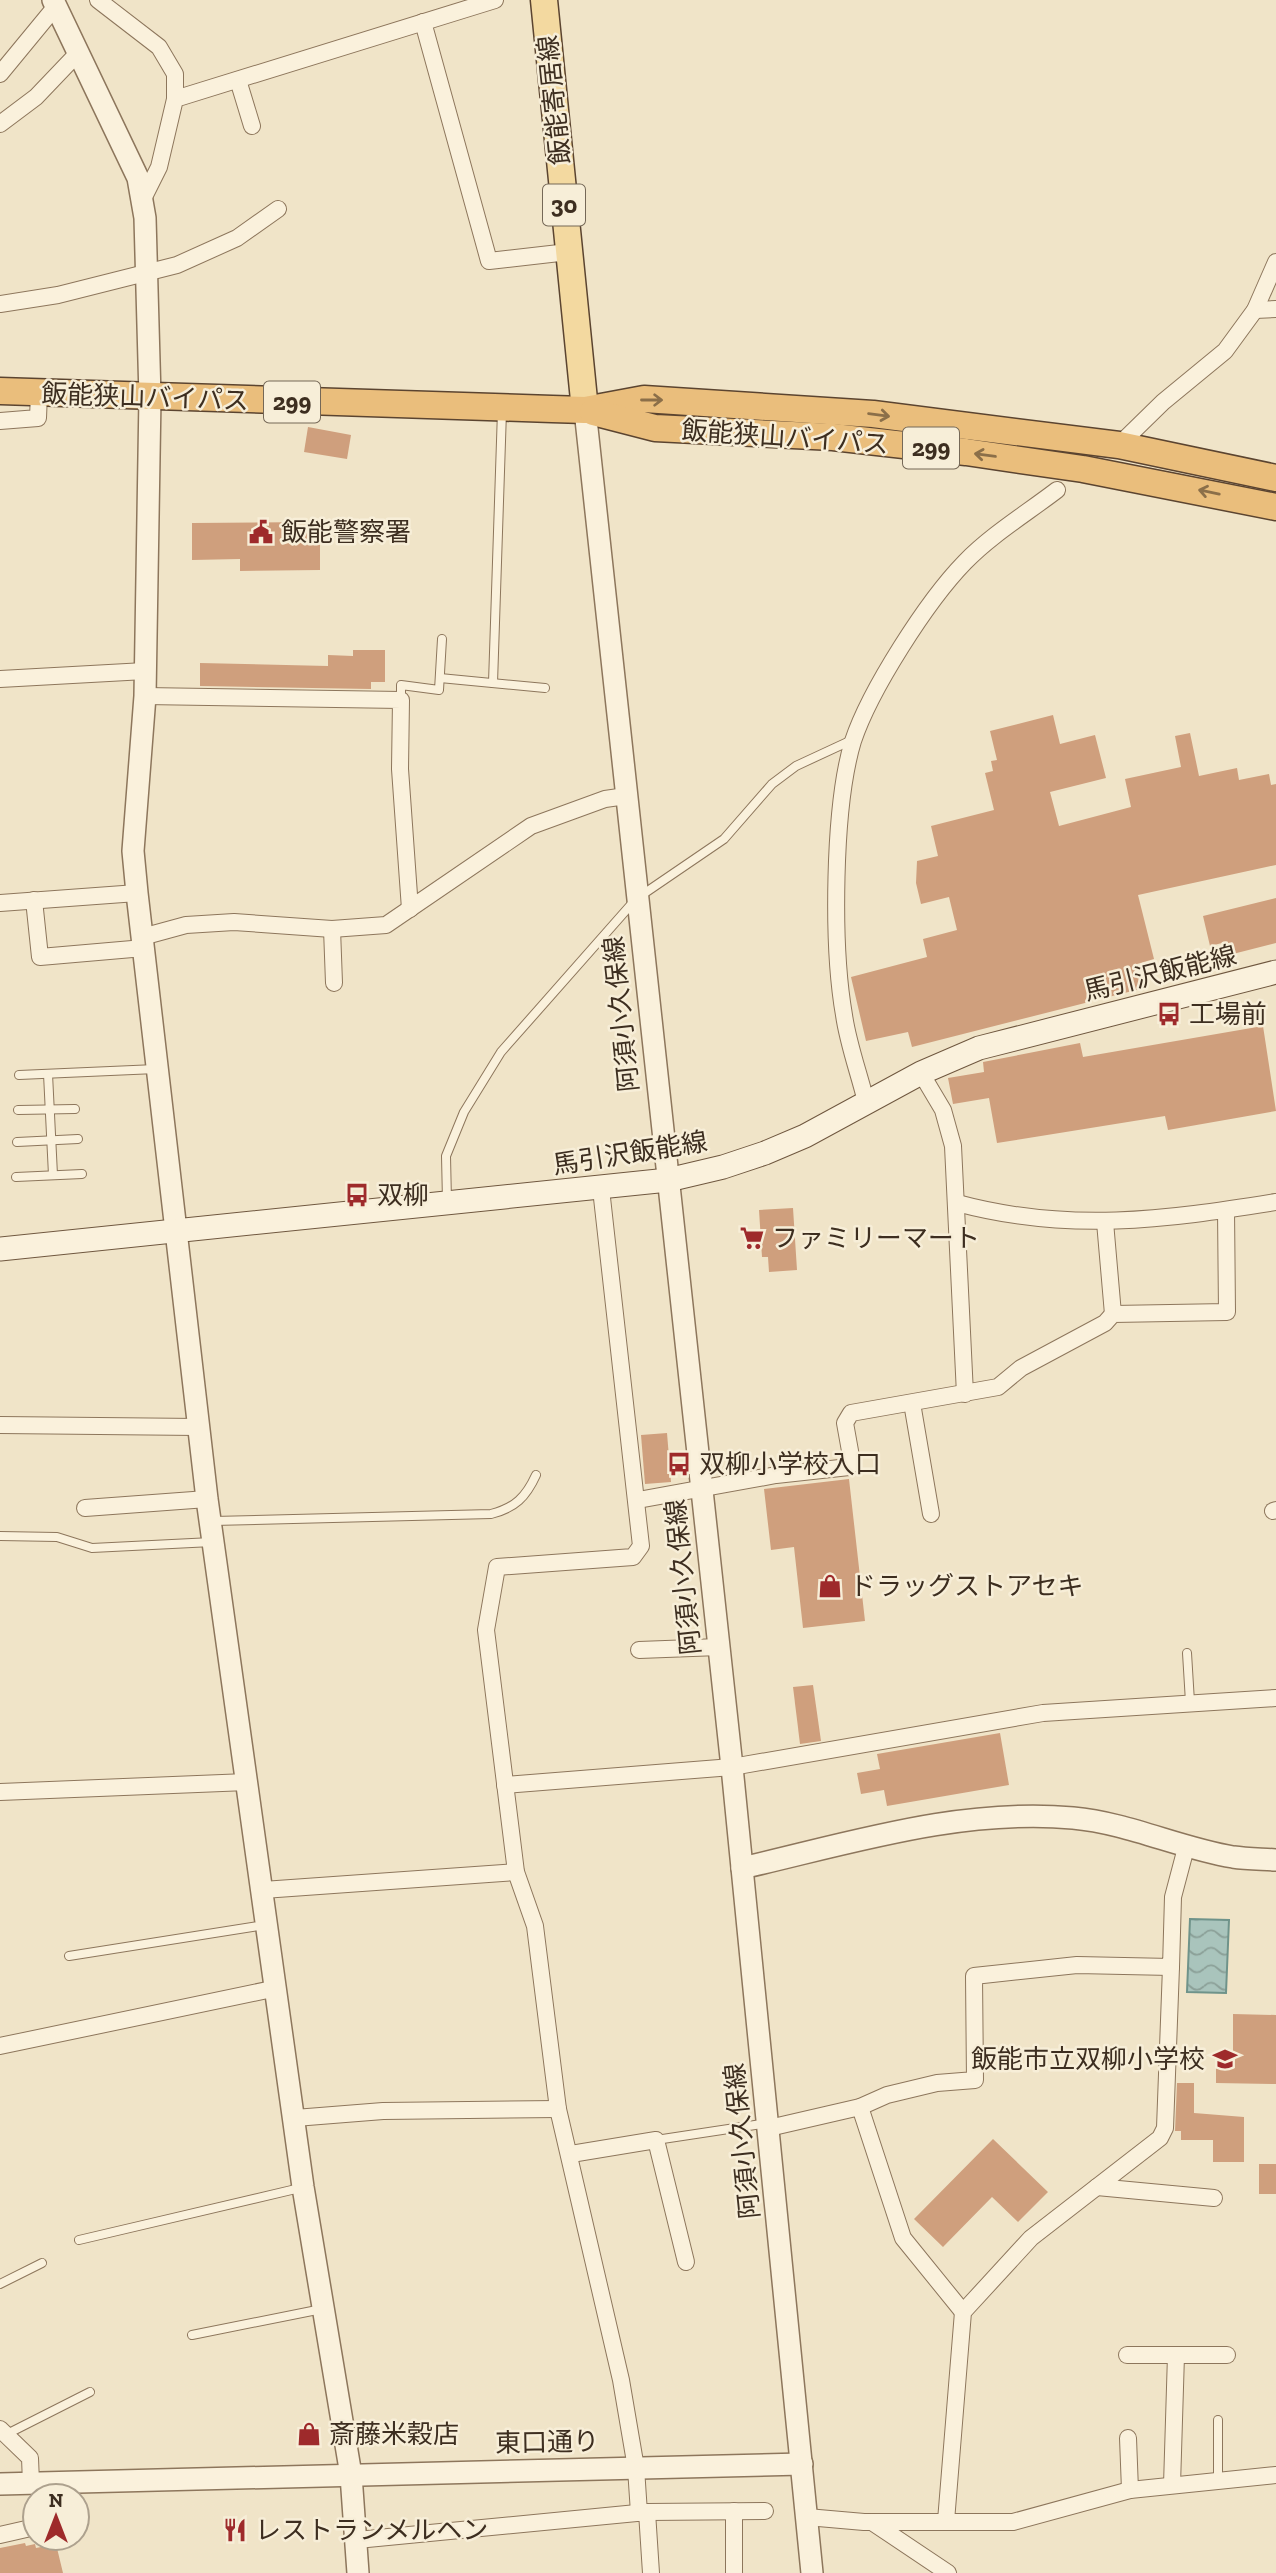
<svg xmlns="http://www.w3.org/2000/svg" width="1276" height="2573" font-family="'Zilla Slab','Noto Sans JP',serif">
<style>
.water{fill:url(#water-waves);stroke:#6f938a;stroke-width:2}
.building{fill:#cf9f7d}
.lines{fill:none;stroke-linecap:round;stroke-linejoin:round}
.service-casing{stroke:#8d765c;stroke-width:10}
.minor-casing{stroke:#8d765c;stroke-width:18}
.tertiary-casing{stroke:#8d765c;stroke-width:24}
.secondary-casing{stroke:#6f573f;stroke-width:25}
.primary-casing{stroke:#5b4430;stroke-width:29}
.trunk-casing{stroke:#5b4430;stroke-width:29}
.service{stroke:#faf1dc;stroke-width:8}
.minor{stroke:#faf1dc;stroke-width:16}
.tertiary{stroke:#faf1dc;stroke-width:21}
.secondary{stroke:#faf1dc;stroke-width:23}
.primary{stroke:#f3d9a0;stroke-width:26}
.trunk{stroke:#eabe7c;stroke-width:26}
.oneway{stroke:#8b6f49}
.labels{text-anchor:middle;stroke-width:5;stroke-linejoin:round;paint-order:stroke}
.shield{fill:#f7eed8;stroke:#756857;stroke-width:2}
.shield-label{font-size:24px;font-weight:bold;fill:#3d2e20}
.street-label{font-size:26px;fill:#3d2e20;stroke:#f7eed8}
.poi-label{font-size:26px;fill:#3d2e20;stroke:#f7eed8;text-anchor:start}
</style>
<defs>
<pattern id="water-waves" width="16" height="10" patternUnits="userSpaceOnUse" patternTransform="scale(1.75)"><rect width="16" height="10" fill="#a9c4bc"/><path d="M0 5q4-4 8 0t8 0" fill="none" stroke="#8ba098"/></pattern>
</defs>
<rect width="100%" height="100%" fill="#f0e4c8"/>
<path class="water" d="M1190 1919 1229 1920 1226 1993 1187 1992Z"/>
<g class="building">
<path d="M308 427 351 435 347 459 304 452Z"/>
<path d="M320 522V570L240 571V559L192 560V523Z"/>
<path d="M353 650H385V682H371V689L200 686V663L328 666V655L353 656Z"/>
<path d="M1053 715 1060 744 1095 735 1106 778 1050 792 1059 826 1131 807 1125 779 1181 767 1175 736 1190 733 1199 776 1237 768 1239 780 1269 774 1271 785 1276 784V865L1138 895 1154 959 1137 964 1144 988 912 1047 908 1032 866 1041 851 977 927 957 923 939 957 930 949 897 921 904 916 883 917 861 938 856 931 826 994 810 985 773 993 771 991 761 997 760 990 731Z"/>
<path d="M1276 898V943L1225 956 1222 943 1210 946 1203 916Z"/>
<path d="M1263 1026 1276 1111 1168 1130 1165 1116 997 1143 989 1098 953 1104 948 1078 984 1072 983 1062 1080 1043 1083 1057Z"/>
<path d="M793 1208 797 1270 769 1272 768 1257H762L759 1210Z"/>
<path d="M667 1433 671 1482 645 1484 641 1435Z"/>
<path d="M849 1479 865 1621 803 1628 794 1547 771 1550 764 1489Z"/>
<path d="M813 1685 821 1741 800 1744 793 1687Z"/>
<path d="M1000 1733 1009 1785 887 1806 884 1790 861 1794 857 1773 880 1769 877 1754Z"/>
<path d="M1233 2014 1276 2015V2084L1216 2083V2053H1233Z"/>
<path d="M1177 2083H1194V2113L1244 2117V2162H1213V2140H1181V2131H1175Z"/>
<path d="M993 2139 1048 2192 1018 2222 992 2197 943 2247 914 2219Z"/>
<rect x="1259" y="2164" width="17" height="30"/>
<path d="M25 2543 26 2546 35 2544 36 2548 56 2544 63 2573H0V2548Z"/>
</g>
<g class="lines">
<g class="service-casing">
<g id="service">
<path d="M440 678 545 688"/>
<path d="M493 683 502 411"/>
<path d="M401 700V685L439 690 442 639"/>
<path d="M48 1074 53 1175"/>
<path d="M19 1075 156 1069"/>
<path d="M18 1110 75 1109"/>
<path d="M17 1142 78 1139"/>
<path d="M16 1177 82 1174"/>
<path d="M447 1201 446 1156 464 1112 501 1052 636 899 724 839 772 784 796 766 852 740"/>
<path d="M213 1521 491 1514C515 1508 526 1497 536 1475"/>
<path d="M0 1536 57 1537 92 1548 212 1542"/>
<path d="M1187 1653 1190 1702"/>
<path d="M69 1956 265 1925"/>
<path d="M656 2140 768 2123"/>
<path d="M79 2240 300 2188"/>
<path d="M0 2284 42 2263"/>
<path d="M192 2335 322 2309"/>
<path d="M1218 2420V2480"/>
<path d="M5 2435 90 2392"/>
</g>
</g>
<g class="minor-casing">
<g id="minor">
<path d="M98 0 159 47 175 74V99"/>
<path d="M423 22 489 261 568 252"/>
<path d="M0 74 56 6"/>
<path d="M238 80 252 126"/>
<path d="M0 124 36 97 78 53"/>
<path d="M143 199 159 167 175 99 495 0"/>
<path d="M0 304 58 295 177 265 237 238 278 209"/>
<path d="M1255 310 1276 309"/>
<path d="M0 421 38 418 39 393"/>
<path d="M1119 445 1163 402 1225 351 1255 310 1276 262"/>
<path d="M0 679 145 671"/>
<path d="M145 696 401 700 400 769 410 909"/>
<path d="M34 900 40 957 144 948"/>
<path d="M0 903 137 893"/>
<path d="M332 929 334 983"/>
<path d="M142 937 186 925 234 922 332 929 386 925 531 826 605 799 626 796"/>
<path d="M921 1073 943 1110 953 1146 965 1394"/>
<path d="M866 1102C859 1073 848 1044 844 1015 832 946 833 807 853 741 870 690 927 601 965 562 991 535 1027 513 1057 490"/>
<path d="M601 1189 641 1546 633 1557 497 1567 486 1630 516 1872 535 1926 558 2109 621 2380 636 2468 639 2513"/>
<path d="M957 1203C1068 1233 1164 1220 1276 1202"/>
<path d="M1105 1222 1113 1314"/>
<path d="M912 1403 931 1514"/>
<path d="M0 1425 198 1427"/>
<path d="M638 1500 776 1475 849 1467 852 1462 845 1423 851 1413 998 1387 1021 1368 1105 1323 1113 1314 1227 1312 1226 1210"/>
<path d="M85 1508 207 1499"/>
<path d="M1273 1511 1276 1510"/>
<path d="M639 1650 719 1647"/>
<path d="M505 1785 732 1767 1043 1713 1276 1698"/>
<path d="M0 1792 247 1782"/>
<path d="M263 1890 516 1872"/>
<path d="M0 2046 277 1988"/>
<path d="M860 2107 903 2238 963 2312"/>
<path d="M295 2118 383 2111 558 2109"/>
<path d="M769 2128 860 2107 887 2095 937 2083 975 2080 974 1976 1077 1965 1171 1967 1173 1897 1187 1844"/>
<path d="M571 2154 656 2140 686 2262"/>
<path d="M1097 2187 1214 2198"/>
<path d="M1127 2355H1227"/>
<path d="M0 2429 30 2458 31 2483"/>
<path d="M1128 2438 1130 2490"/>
<path d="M1172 2485 1176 2355"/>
<path d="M734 2511V2573"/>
<path d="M647 2512 651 2573"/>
<path d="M807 2517 864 2522H1013L1130 2490 1276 2475"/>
<path d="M946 2521 963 2312 1031 2238 1160 2138 1165 2128 1171 1967"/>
<path d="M872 2522 948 2573"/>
<path d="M0 2535 35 2527"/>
<path d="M357 2540 647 2512 765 2511"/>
</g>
</g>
<g class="tertiary-casing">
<g id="tertiary">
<path d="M53 0 138 178 145 218 150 397 145 696 133 851 137 893 207 1499 303 2187 351 2475 358 2573"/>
<path d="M585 410 732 1767 812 2573"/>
<path d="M742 1868C851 1843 960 1808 1073 1818 1128 1823 1179 1848 1233 1857 1247 1859 1262 1859 1276 1860"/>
<path d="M0 2484 802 2464"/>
</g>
</g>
<g class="secondary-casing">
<path id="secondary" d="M0 1249 668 1180 723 1167 765 1153 805 1136 921 1073 979 1048 1276 972"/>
</g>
<g class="primary-casing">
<path id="primary" d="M544 0 585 410"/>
</g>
<g class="trunk-casing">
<g id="trunk">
<path d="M0 391 552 409 585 410 644 399 873 414 1119 445 1276 478"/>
<path d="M593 412 655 428 833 437 966 452 1083 469 1276 507"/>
</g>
</g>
<use href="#service" class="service"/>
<use href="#minor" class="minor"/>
<use href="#tertiary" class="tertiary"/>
<use href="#secondary" class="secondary"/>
<use href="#primary" class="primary"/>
<use href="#trunk" class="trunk"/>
</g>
<defs><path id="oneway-shaft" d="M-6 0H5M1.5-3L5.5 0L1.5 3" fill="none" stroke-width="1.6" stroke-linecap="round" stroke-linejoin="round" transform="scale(1.75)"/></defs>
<g class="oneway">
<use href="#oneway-shaft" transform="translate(652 400)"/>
<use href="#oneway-shaft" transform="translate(879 415) rotate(7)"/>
<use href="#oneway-shaft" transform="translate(985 455) rotate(-172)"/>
<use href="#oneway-shaft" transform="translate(1209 492) rotate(-168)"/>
</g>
<defs>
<g id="civic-bare" transform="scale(1.89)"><path d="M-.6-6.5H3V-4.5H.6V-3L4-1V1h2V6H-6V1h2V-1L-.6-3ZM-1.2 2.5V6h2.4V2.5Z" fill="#9e2a2b" stroke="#f7eed8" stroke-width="2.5" paint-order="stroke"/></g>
<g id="bus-bare" transform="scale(1.89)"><path d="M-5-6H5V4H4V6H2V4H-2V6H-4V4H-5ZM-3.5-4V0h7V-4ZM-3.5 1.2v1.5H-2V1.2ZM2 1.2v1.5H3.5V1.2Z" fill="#9e2a2b" stroke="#f7eed8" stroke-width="2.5" paint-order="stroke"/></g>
<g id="supermarket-bare" transform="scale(1.89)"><path d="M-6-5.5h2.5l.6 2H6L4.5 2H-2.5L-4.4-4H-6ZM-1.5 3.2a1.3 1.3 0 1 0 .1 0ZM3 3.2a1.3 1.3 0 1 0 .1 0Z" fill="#9e2a2b" stroke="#f7eed8" stroke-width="2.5" paint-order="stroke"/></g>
<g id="shop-bare" transform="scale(1.89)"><path d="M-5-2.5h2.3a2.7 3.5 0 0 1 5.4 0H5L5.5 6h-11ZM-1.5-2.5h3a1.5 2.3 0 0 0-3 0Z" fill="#9e2a2b" stroke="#f7eed8" stroke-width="2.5" paint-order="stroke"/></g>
<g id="school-bare" transform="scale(1.89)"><path d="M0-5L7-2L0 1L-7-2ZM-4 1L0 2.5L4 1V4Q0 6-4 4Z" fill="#9e2a2b" stroke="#f7eed8" stroke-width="2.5" paint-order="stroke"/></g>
<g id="restaurant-bare" transform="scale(1.89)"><path d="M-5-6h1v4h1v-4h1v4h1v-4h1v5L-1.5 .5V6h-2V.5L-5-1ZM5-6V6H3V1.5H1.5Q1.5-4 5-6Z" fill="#9e2a2b" stroke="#f7eed8" stroke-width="2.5" paint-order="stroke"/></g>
</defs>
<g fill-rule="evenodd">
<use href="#civic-bare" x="261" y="532"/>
<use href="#bus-bare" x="1169" y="1014"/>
<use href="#bus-bare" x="357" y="1195"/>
<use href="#supermarket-bare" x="752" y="1238"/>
<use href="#bus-bare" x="679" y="1464"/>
<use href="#shop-bare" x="830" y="1586"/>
<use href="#school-bare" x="1225" y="2059"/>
<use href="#shop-bare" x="309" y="2434"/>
<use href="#restaurant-bare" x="235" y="2530"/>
</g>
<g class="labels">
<g class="shield">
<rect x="543" y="184.5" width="42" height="41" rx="5"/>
<rect x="264" y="381.5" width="56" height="41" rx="5"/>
<rect x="903" y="427.5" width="56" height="41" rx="5"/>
</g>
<g class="shield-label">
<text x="564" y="213">30</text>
<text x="292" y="410">299</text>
<text x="931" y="456">299</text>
</g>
<g class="street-label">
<text transform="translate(554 100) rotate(-96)" y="9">飯能寄居線</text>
<text transform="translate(145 397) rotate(2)" y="9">飯能狭山バイパス</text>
<text transform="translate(785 437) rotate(4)" y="9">飯能狭山バイパス</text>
<text transform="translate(1160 973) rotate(-14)" y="9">馬引沢飯能線</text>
<text transform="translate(621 1014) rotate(-96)" y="9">阿須小久保線</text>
<text transform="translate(630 1153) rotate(-9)" y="9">馬引沢飯能線</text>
<text transform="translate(683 1577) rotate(-96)" y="9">阿須小久保線</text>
<text transform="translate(742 2141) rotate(-96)" y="9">阿須小久保線</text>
<text transform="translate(547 2442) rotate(-1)" y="9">東口通り</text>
</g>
<g class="poi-label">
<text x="281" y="541">飯能警察署</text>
<text x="1189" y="1023">工場前</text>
<text x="377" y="1204">双柳</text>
<text x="772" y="1247">ファミリーマート</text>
<text x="699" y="1473">双柳小学校入口</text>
<text x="850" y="1595">ドラッグストアセキ</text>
<text x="1205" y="2068" text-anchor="end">飯能市立双柳小学校</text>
<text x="329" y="2443">斎藤米穀店</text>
<text x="255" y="2539">レストランメルヘン</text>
</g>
</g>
<g transform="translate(56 2517)"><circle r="33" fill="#f7eed8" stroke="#ada18e" stroke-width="2"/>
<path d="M0-5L12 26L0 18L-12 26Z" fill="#9e2a2b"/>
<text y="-10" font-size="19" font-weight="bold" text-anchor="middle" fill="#3d2e20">N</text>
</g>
</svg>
